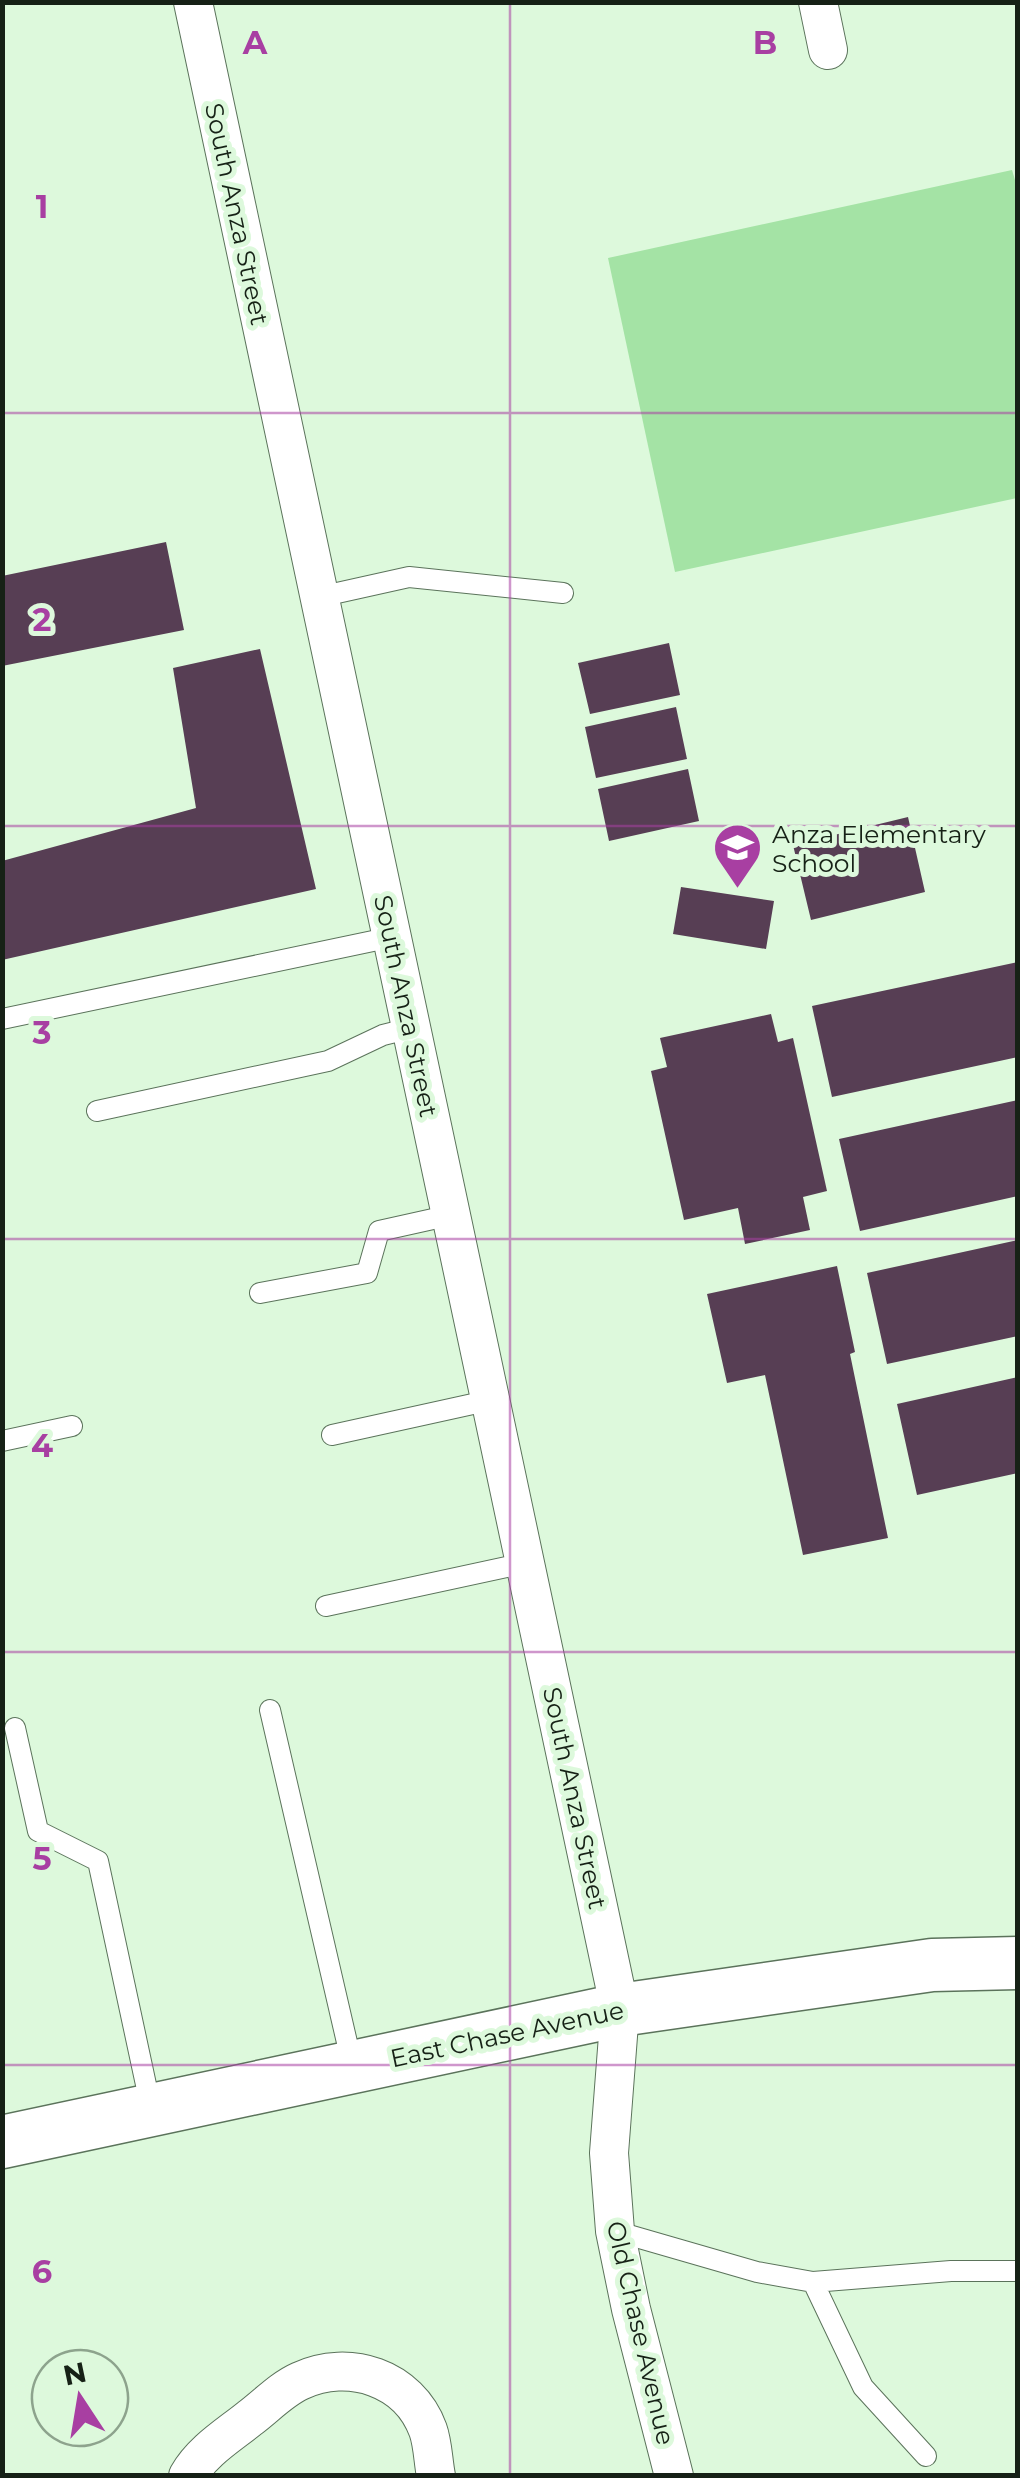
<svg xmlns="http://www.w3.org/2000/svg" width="1020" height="2478" viewBox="0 0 1020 2478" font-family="Montserrat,sans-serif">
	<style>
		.green { fill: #a4e3a5 }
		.building { fill: #573e54 }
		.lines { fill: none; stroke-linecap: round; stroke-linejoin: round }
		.lane-casing { stroke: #5b735b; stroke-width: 22 }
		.street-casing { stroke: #5b735b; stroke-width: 40 }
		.secondary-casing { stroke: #5b735b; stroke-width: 55 }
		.lane { stroke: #fff; stroke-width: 20 }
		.street { stroke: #fff; stroke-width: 38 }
		.secondary { stroke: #fff; stroke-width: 52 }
		.grid { fill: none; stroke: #a83fa2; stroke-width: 2.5; stroke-opacity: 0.55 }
		.labels { text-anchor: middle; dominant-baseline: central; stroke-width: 10; stroke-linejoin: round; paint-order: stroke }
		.street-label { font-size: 25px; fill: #162116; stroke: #ddf9dc }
		.poi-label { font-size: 25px; fill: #162116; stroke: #ddf9dc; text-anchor: start }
		.grid-label { font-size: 32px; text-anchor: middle; font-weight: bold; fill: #a83fa2; stroke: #ddf9dc; stroke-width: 10; stroke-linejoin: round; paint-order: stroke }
	</style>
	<rect width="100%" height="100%" fill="#ddf9dc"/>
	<!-- green -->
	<path class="green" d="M1012 170 1018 190 1017 498 675 572 608 258Z"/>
	<!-- building -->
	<path class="building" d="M166 542 184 630 2 666V576Z
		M669 643 680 695 590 714 578 663Z
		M260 649 316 889 2 960V861L196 808 173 668Z
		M676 707 687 759 596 778 585 727Z
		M688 769 699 821 609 841 598 789Z
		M908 817 925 892 811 920 793 845Z
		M681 887 774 901 766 949 673 934Z
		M1018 962V1057L832 1097 812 1006Z
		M771 1014 778 1042 793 1038 827 1191 803 1197 810 1230 745 1244 738 1208 684 1220 651 1071 667 1067 660 1038Z
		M1018 1100V1196L860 1231 839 1139Z
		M1018 1240V1336L887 1364 867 1273Z
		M837 1266 855 1352 850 1354 888 1538 803 1555 765 1375 727 1383 707 1294Z
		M1018 1377V1473L917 1495 897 1404Z"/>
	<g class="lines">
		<defs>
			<path id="lane" d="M319 597 409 577 563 593
				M2 1019 392 937
				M97 1111 328 1061 383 1035 411 1028
				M260 1293 367 1273 379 1231 451 1215
				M332 1435 491 1400
				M2 1441 72 1426
				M326 1606 525 1563
				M270 1710 352 2064
				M15 1728 38 1831 98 1861 151 2108
				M615 2231 757 2272 813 2282 951 2271H1018
				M813 2282 863 2387 926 2456"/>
			<path id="street" d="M193 2 620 2010 609 2153 615 2231 631 2309 674 2476
				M818 2 828 50
				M188 2476C202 2451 229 2435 250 2418 266 2406 282 2389 300 2381 349 2358 409 2378 428 2430 433 2444 433 2461 436 2476"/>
			<path id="secondary" d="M2 2142 620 2010 932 1965 1018 1963"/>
		</defs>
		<!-- lane casing -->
		<use href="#lane" class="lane-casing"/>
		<!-- street casing -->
		<use href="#street" class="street-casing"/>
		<!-- secondary casing -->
		<use href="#secondary" class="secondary-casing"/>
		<!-- lane -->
		<use href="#lane" class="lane"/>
		<!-- street -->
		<use href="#street" class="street"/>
		<!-- secondary -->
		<use href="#secondary" class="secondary"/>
	</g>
	<!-- grid -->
	<path class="grid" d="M510 2V2476M2 413H1018M2 826H1018M2 1239H1018M2 1652H1018M2 2065H1018"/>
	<!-- icons -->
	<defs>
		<symbol id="school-pin" viewBox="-11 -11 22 30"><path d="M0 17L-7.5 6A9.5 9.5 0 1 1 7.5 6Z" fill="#a83fa2" stroke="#ddf9dc"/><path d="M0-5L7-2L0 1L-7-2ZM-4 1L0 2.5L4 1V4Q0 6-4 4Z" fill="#fff"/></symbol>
	</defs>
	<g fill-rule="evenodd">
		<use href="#school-pin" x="710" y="820" width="55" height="75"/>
	</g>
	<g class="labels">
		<!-- street labels -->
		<g class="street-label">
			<text transform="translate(237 214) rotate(78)">South Anza Street</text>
			<text transform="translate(406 1006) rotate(78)">South Anza Street</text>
			<text transform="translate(575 1798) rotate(78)">South Anza Street</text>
			<text transform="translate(507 2034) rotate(-12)">East Chase Avenue</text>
			<text transform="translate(641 2333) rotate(77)">Old Chase Avenue</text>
		</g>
		<!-- poi labels -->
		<g class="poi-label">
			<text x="772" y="834">Anza Elementary<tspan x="772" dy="29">School</tspan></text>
		</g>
	</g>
	<g class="grid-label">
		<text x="255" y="54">A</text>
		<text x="765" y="54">B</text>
		<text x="42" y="218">1</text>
		<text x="42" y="631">2</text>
		<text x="42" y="1044">3</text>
		<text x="42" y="1457">4</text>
		<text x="42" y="1870">5</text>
		<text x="42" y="2283">6</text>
	</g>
	<!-- border -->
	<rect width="1020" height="2478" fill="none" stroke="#162116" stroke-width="10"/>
	<!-- north arrow -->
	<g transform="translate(80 2398) rotate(348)"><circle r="48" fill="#ddf9dc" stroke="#8da38d" stroke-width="2.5"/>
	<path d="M0-8L18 38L0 25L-18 38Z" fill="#a83fa2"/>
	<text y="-15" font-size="28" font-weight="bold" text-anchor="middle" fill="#162116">N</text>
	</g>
</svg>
